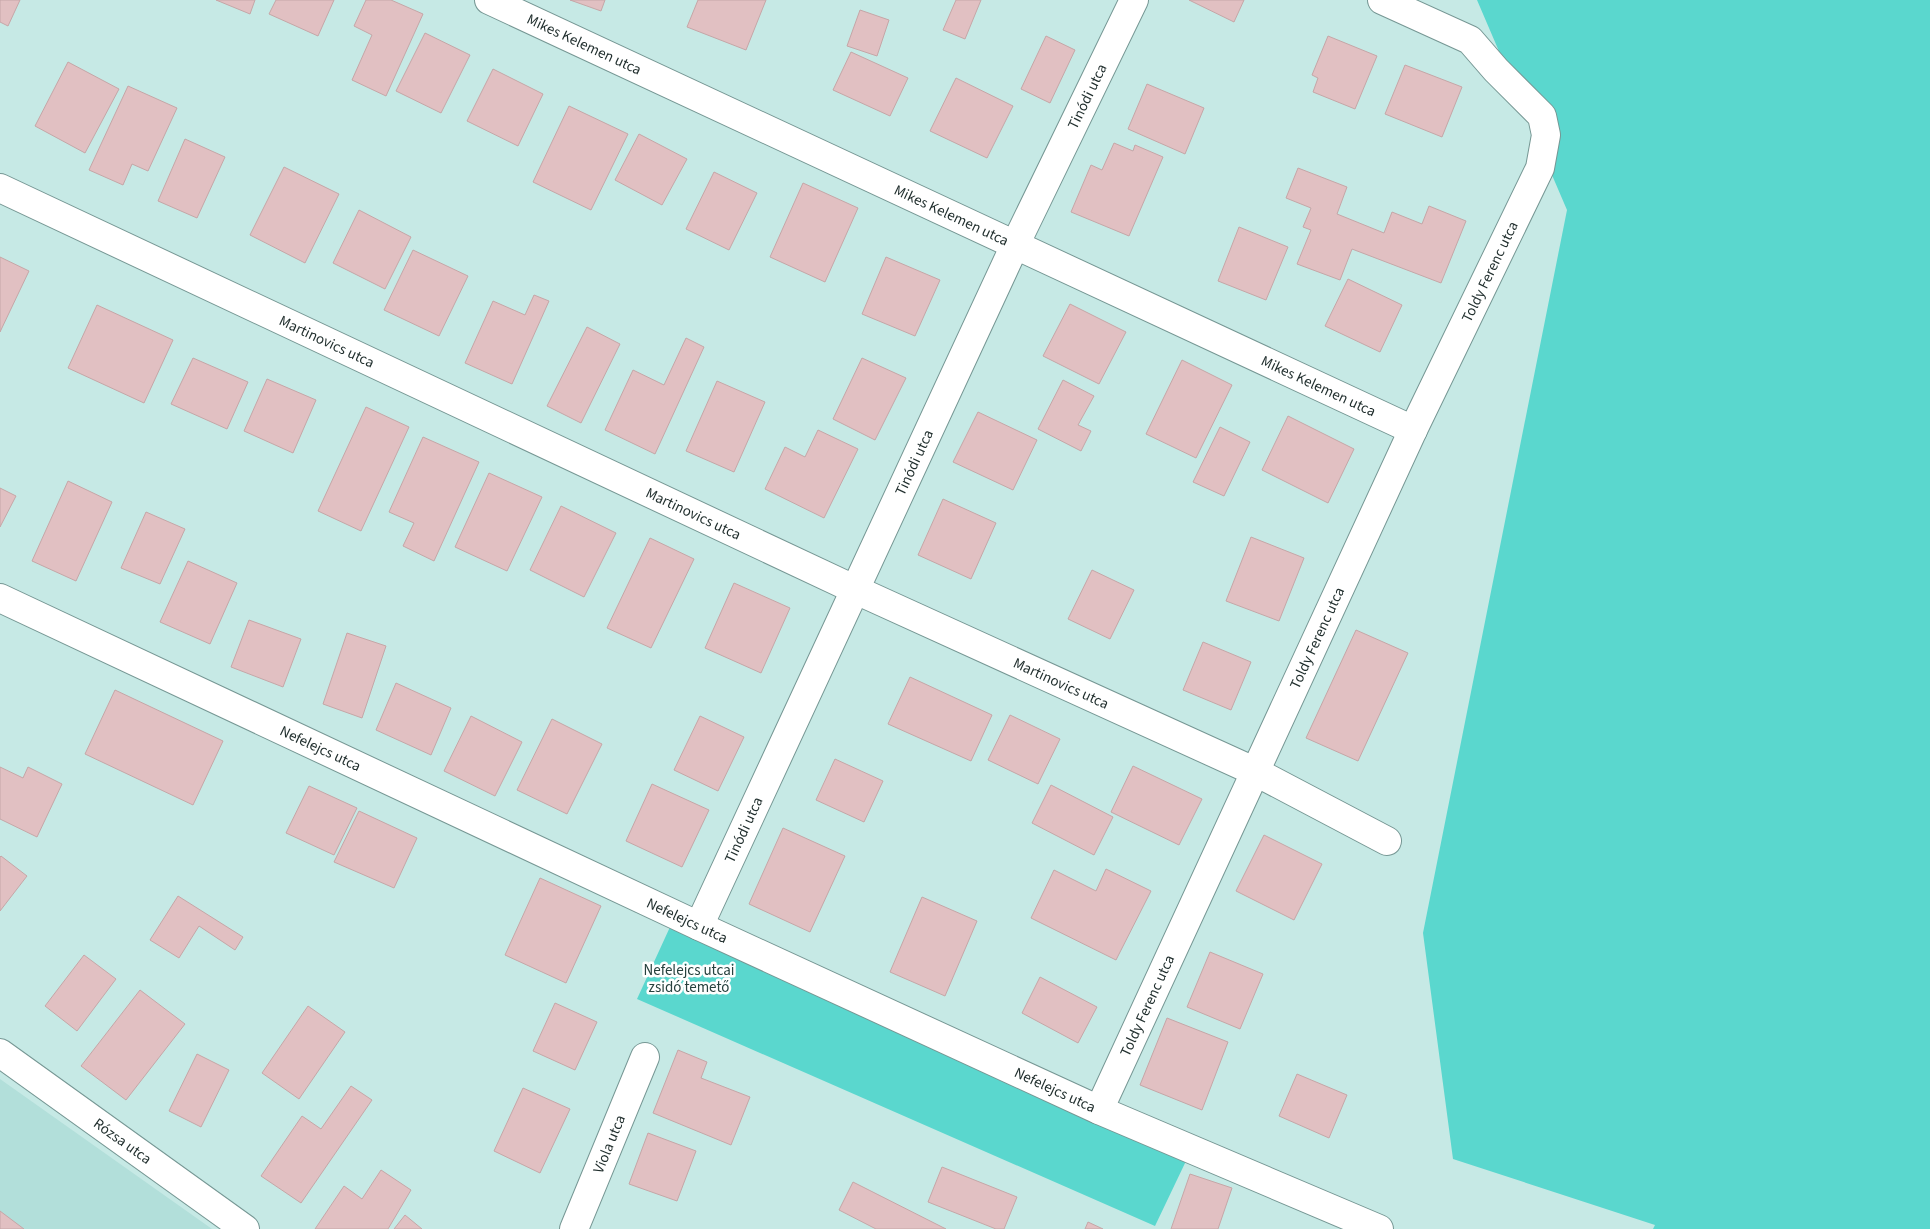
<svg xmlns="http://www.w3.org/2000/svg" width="1930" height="1229" viewBox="0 0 1930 1229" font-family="'Source Sans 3',sans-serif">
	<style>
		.built { fill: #b2dfda }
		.green { fill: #5ad7ce }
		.building { fill: #e1c0c2; stroke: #c5a6a7 }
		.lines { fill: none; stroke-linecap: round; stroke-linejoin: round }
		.minor-casing { stroke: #769794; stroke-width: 30 }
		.minor { stroke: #fff; stroke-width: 28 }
		.labels { text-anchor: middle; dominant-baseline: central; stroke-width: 5; stroke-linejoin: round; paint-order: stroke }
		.street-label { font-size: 15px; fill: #1f2d2c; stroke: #fff }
		.park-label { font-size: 15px; fill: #27413e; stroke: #fff }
	</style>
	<rect width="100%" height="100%" fill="#c6e9e5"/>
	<!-- built -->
	<path class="built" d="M0 1079 212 1229H0Z"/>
	<!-- green -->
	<path class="green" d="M1477 0H1930V1229H1653L1655 1225 1453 1159 1423 933 1567 210Z
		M670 927 1186 1161 1155 1226 637 999Z"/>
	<!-- building -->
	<path class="building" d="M0 0H20L8 26 0 22Z
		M216 0H255L250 14Z
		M276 0H334L318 36 269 14Z
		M366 0H391L423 14 386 96 352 80 372 35 354 26Z
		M570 0H605L601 11Z
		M698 0H766L746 50 687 27Z
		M956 0H981L965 39 943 30Z
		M1189 0H1244L1234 22Z
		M860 10 889 20 877 56 847 46Z
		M425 33 470 55 441 113 396 91Z
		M1046 36 1075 50 1050 103 1021 89Z
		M1328 36 1377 56 1355 109 1313 92 1318 78 1312 75Z
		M851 52 908 78 890 116 833 90Z
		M68 62 119 89 85 153 35 126Z
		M1405 65 1462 87 1442 137 1385 114Z
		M493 69 543 94 518 146 467 121Z
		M956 78 1013 106 987 158 930 131Z
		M1147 84 1204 108 1185 154 1128 129Z
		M128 86 177 108 148 171 132 164 123 185 89 170Z
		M569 106 628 134 591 210 533 182Z
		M639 134 687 159 662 205 615 180Z
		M185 139 225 157 197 218 158 201Z
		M1114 143 1133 151 1135 145 1163 157 1129 236 1071 212 1091 165 1102 170Z
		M284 167 339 194 305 263 250 235Z
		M1298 168 1347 187 1337 214 1384 233 1392 212 1422 224 1429 206 1466 221 1441 283 1352 249 1340 280 1297 264 1311 230 1303 227 1311 208 1286 198Z
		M714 172 757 193 729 250 686 229Z
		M803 183 858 208 825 282 770 257Z
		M359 210 411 237 385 289 333 263Z
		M1239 227 1288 247 1266 300 1218 281Z
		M413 250 468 276 439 336 384 310Z
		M0 257 29 271 0 332Z
		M886 257 940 280 915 336 862 314Z
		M1348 279 1402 305 1380 352 1325 326Z
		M534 295 549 301 512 384 465 363 493 301 525 315Z
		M1070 304 1126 332 1099 384 1043 356Z
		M97 305 173 340 144 403 68 368Z
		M587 327 620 344 581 423 547 406Z
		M686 338 704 347 655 454 605 430 633 370 664 385Z
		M193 358 248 382 227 429 171 404Z
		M862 358 906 378 875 440 833 419Z
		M1182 360 1232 385 1196 458 1146 434Z
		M267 379 316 400 293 453 244 431Z
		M1063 380 1094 396 1078 425 1091 431 1081 451 1038 429Z
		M717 381 765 402 734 472 686 451Z
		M366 407 409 427 361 531 318 511Z
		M978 412 1037 440 1013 490 953 462Z
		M1288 416 1354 449 1328 503 1262 470Z
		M1220 427 1250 442 1224 496 1193 482Z
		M818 430 858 449 824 518 765 489 785 447 805 457Z
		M423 437 479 462 434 561 403 546 414 523 389 512Z
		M489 473 542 497 507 571 455 547Z
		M68 481 112 502 76 581 32 561Z
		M0 488 16 496 0 527Z
		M943 499 996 523 971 579 918 555Z
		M561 506 616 533 584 597 530 570Z
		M146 512 185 529 160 584 121 568Z
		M1251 537 1304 558 1279 621 1226 601Z
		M650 538 694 559 651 648 607 628Z
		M188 561 237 583 210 644 160 622Z
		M1092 570 1134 590 1110 639 1068 619Z
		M734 583 790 608 761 673 705 648Z
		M249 620 301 639 283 687 231 667Z
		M1356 630 1408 653 1358 761 1306 738Z
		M347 633 386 646 362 718 323 704Z
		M1203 642 1251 662 1231 710 1183 690Z
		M910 677 992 715 971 761 888 724Z
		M396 683 451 708 431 755 376 730Z
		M115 690 223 741 193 805 85 754Z
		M1010 715 1060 739 1038 784 988 760Z
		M471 716 522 742 495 796 444 771Z
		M700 716 744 737 718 791 674 770Z
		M552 719 602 744 567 814 517 790Z
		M835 759 883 781 864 822 816 800Z
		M1133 766 1202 799 1179 845 1111 812Z
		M0 767 23 778 28 767 62 784 37 837 0 819Z
		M652 784 709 810 682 867 626 841Z
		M1051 785 1113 817 1094 855 1032 823Z
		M309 786 357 808 334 855 286 833Z
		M359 811 417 838 394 888 334 862Z
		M783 828 845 856 810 932 749 904Z
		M1264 835 1322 864 1294 920 1236 891Z
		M1 856 27 876 0 911V857Z
		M1106 869 1151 891 1116 960 1031 918 1054 870 1096 891Z
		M540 878 601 906 566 983 505 955Z
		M178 896 243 937 235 950 199 926 179 958 150 940Z
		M922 897 977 921 945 996 890 972Z
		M1210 952 1263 974 1240 1029 1187 1007Z
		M84 955 116 979 77 1031 45 1006Z
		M1040 977 1097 1007 1078 1043 1022 1013Z
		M140 990 185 1024 126 1100 81 1066Z
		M555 1003 597 1022 575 1070 533 1051Z
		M308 1006 345 1032 299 1099 262 1073Z
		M1167 1018 1228 1042 1202 1110 1140 1085Z
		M678 1050 707 1062 701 1078 750 1097 731 1145 653 1113Z
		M197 1054 229 1070 201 1127 169 1111Z
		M1297 1074 1347 1095 1329 1138 1279 1116Z
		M351 1086 372 1100 301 1203 261 1176 302 1116 321 1129Z
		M523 1088 570 1109 540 1173 494 1151Z
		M648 1133 696 1151 677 1201 629 1184Z
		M942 1167 1017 1197 1004 1229H996L928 1202Z
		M381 1170 411 1190 388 1229H315L344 1186 362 1199Z
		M1190 1174 1232 1188 1218 1229H1171Z
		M853 1182 946 1229H876L839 1210Z
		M0 1211 24 1229H0Z
		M405 1215 422 1229H394Z
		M1088 1222 1103 1229H1085Z"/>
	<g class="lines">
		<defs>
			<g id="minor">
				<path id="s1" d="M489 0 1413 430"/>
				<path id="s2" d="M0 188 856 590 1256 772 1387 841"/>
				<path id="s3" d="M0 598 699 926 1099 1110 1379 1229"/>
				<path id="s4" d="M699 926 1015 245 1134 0"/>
				<path id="s5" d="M0 1053 245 1229"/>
				<path id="s6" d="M1099 1110 1413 430 1540 168 1546 135 1542 116 1496 70 1470 40 1382 0"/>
				<path id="s7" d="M574 1229 645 1057"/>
			</g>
		</defs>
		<!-- minor casing -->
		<use href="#minor" class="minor-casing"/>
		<!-- minor -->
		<use href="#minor" class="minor"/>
	</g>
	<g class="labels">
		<!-- street labels -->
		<g class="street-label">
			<text stroke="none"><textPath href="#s1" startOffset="105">Mikes Kelemen utca</textPath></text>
			<text stroke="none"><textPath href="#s4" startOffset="916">Tinódi utca</textPath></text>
			<text stroke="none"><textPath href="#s1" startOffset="510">Mikes Kelemen utca</textPath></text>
			<text stroke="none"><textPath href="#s6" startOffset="925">Toldy Ferenc utca</textPath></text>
			<text stroke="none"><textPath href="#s2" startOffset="361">Martinovics utca</textPath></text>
			<text stroke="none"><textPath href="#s1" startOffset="915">Mikes Kelemen utca</textPath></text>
			<text stroke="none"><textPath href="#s4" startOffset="511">Tinódi utca</textPath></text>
			<text stroke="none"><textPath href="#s2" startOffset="766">Martinovics utca</textPath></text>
			<text stroke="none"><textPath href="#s6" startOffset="520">Toldy Ferenc utca</textPath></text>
			<text stroke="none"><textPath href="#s2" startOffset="1171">Martinovics utca</textPath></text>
			<text stroke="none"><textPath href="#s3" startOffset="354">Nefelejcs utca</textPath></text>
			<text stroke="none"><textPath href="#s4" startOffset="106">Tinódi utca</textPath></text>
			<text stroke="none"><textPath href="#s3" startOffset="759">Nefelejcs utca</textPath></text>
			<text stroke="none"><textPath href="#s6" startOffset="115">Toldy Ferenc utca</textPath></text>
			<text stroke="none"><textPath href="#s3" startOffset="1164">Nefelejcs utca</textPath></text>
			<text stroke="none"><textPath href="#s5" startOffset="151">Rózsa utca</textPath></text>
			<text stroke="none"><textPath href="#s7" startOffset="92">Viola utca</textPath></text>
		</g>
		<!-- park labels -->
		<g class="park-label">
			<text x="689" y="970">Nefelejcs utcai<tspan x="689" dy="17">zsidó temető</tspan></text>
		</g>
	</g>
</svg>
